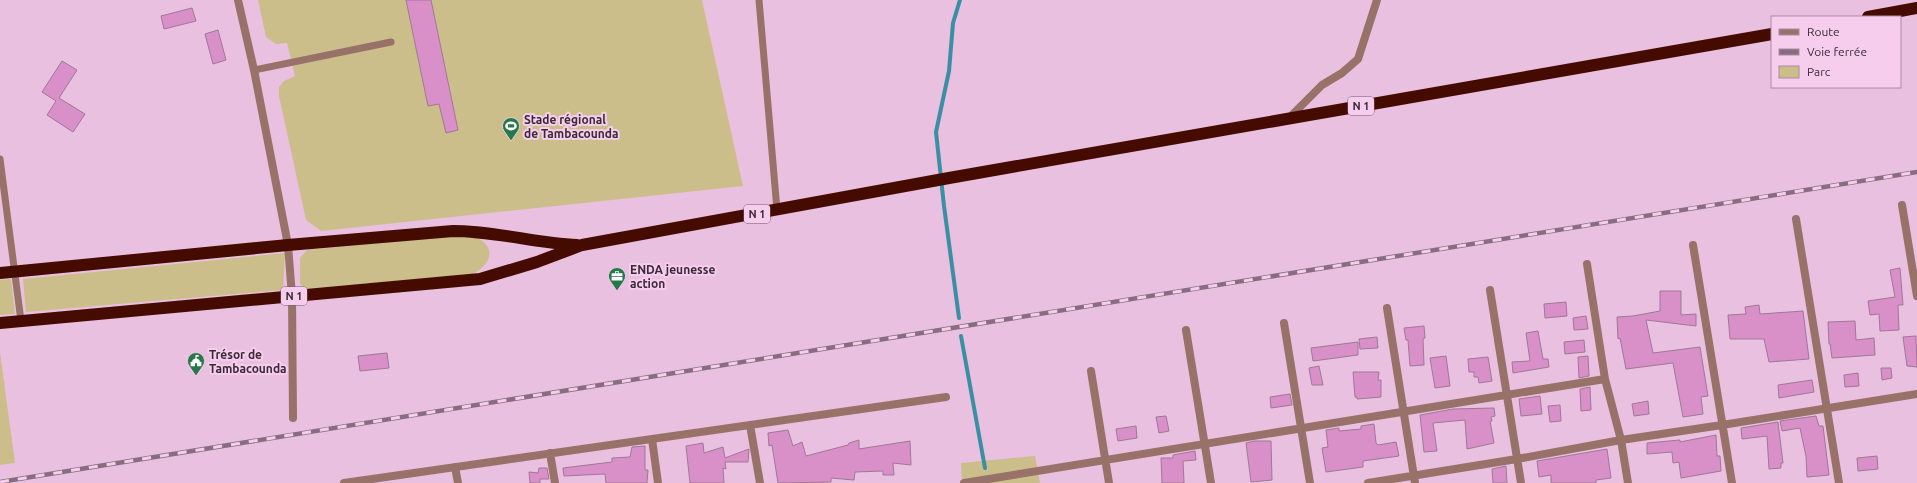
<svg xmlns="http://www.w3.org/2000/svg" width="1917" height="483" viewBox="0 0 1917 483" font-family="Ubuntu,sans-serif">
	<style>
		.green { fill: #ccbe8a }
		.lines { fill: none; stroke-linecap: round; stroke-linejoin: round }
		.stream { stroke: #3a8fa5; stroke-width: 4 }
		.building { fill: #d990c9; stroke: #9e7896 }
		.lane { stroke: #987168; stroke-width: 7 }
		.street { stroke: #987168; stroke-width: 8 }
		.highway { stroke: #460b00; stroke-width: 12 }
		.rail-casing { stroke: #886d81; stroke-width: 4.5 }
		.rail { stroke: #f6cdec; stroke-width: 3; stroke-dasharray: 9; stroke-linecap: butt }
		.labels { text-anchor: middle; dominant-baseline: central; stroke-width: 4; stroke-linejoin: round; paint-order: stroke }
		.shield { fill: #f6cdec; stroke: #725b6d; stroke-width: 1 }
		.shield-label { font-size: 11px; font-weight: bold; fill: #3a2a36 }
		.poi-label { font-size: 12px; font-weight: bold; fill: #3a2a36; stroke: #f6cdec; text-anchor: start }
	</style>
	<rect width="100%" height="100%" fill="#e9c0df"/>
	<!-- green -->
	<path class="green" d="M258 0H702L743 186 321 231 306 220 279 96V87L284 81 295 76 287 43 276 44 266 37Z
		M465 235C494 238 498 262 472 274L307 289 300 284V258L307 250Z
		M285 253 283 290 26 312 23 279Z
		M11 279 15 314 0 315V280Z
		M0 352 15 463 0 465Z
		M1035 456 1040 483H962L961 463Z"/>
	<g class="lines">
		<!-- stream -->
		<path class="stream" d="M959 318 944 206 936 132 949 71 953 23 960 0
			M961 336 985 468"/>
	</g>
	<!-- building -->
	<path class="building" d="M406 0H431L458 130 446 133 439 104 428 106Z
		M192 8 196 21 164 29 161 16Z
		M218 30 226 60 213 64 205 34Z
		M62 61 77 70 59 98 85 114 73 132 47 115 56 101 42 92Z
		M1900 268 1903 305H1898L1899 330 1880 331 1879 314 1870 315 1868 301 1895 297 1890 270Z
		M1660 291H1681V315L1696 314V326L1646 320 1653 353 1700 347 1708 396 1701 397 1703 414 1683 417 1673 363 1626 369 1620 338 1618 339 1617 317 1633 316 1660 311Z
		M1566 302 1567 316 1545 318 1544 304Z
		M1759 305 1760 314 1803 311 1809 359 1769 362 1764 339H1730L1728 315 1746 314 1745 307Z
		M1586 316 1588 329 1574 330 1573 318Z
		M1855 321 1856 340 1874 338 1875 355 1832 358 1830 344H1829L1828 322Z
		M1424 326 1425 338 1423 339 1424 365 1410 366 1408 340H1406L1404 328Z
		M1538 331 1543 359H1548L1549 367 1513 373 1512 362 1530 361 1526 333Z
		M1916 336 1917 367 1907 366 1903 337Z
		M1377 337 1378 348 1360 349 1359 339Z
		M1584 340 1585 352 1565 354 1564 342Z
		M1358 342V355L1313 361 1311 348Z
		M387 353 389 368 360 371 358 356Z
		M1446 356 1450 386 1435 388 1430 358Z
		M1588 356 1589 376 1579 378 1578 357Z
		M1488 357 1492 381 1479 383 1478 377H1474V372H1469L1468 359Z
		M1319 366 1323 385H1312L1309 368Z
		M1881 368H1891L1892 378 1882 380Z
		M1353 372H1379L1378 380H1381V397L1357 399V397H1355Z
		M1858 373 1859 386 1845 387 1844 375Z
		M1812 380 1814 392 1779 398 1778 385Z
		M1590 387 1591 410 1581 411 1580 389Z
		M1290 394 1292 405 1271 408 1270 397Z
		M1540 396 1542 414 1521 416 1519 399Z
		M1648 401 1649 414 1634 416 1632 404Z
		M1560 405 1561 421 1550 422 1548 406Z
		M1494 408 1495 416 1491 417 1492 421H1490L1494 443 1467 449 1465 420 1433 423 1437 451 1424 452 1420 415 1453 409Z
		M1166 416 1169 431 1159 433 1156 417Z
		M1816 416 1819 426H1823L1829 475 1807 477 1806 456 1800 428 1782 431 1780 421Z
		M1778 422 1783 463H1781V468L1769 469 1767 436 1742 439 1741 428Z
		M1374 424 1376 443 1378 445 1396 442 1399 456 1363 461V467L1326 472 1322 448 1328 447 1326 430 1339 428V431L1361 429V426Z
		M1136 426 1137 438 1118 441 1116 429Z
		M788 430 793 446 802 442 806 456 848 445 849 443 859 440V449L910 441 911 465 893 463 894 475H883V471L855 472 854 480 831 478V482L778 483 772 445 769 446 768 433Z
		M1716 435 1717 456H1720L1721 471 1681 478 1679 462 1673 463 1672 452 1647 454V443L1680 440V442Z
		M1254 441H1271L1272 480 1251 482 1246 443Z
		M703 443 704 453 723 447 725 458 749 449 748 462H725L726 469 723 468 724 483H690L686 446Z
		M645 446V470H648L647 483H606L605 474 564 476 563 468 612 462V458L630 457 632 447Z
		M1607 449 1611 478 1596 480V483H1551V475L1539 477 1537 461Z
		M1195 451 1196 460 1183 461 1184 483H1162L1161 458H1173V455Z
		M1877 456 1878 469 1858 471 1857 458Z
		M1506 466 1507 483H1493L1492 469Z
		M539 468H547L549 479H540V483H530L529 472 538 473Z"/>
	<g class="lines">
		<!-- lane -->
		<path class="lane" d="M759 0 777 210
			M254 70 391 42
			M0 159 21 321"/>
		<!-- street -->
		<path class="street" d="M238 0 254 70 288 245 292 296 293 418
			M1289 118 1322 85 1342 73 1358 59 1377 0
			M1902 205 1917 296
			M1796 219 1839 483
			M1693 245 1732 483
			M1587 264 1605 379 1621 440 1628 483
			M1490 290 1521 483
			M1387 308 1415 483
			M1284 323 1310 483
			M1186 330 1211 483
			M1091 371 1109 483
			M750 425 760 483
			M652 439 658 483
			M550 453 555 483
			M455 467 458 483
			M344 483 946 397
			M964 483 1605 379
			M1368 483 1517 459 1621 440 1722 425 1917 394"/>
		<!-- highway -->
		<path class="highway" d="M1868 17 1917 8
			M0 273 288 245 453 231C495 231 535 243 577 245
			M0 323 480 279 537 262 582 245 949 178 1772 34"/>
		<defs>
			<path id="rail" d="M0 482 1917 172"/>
		</defs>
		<!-- rail casing -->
		<use href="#rail" class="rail-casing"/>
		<!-- rail -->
		<use href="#rail" class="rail"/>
	</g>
	<!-- icons -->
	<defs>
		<symbol id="stadium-pin" viewBox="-11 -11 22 30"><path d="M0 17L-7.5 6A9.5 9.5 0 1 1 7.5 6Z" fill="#267849" stroke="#f6cdec"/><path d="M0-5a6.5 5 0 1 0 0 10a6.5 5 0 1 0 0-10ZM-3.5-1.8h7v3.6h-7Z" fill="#fff"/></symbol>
		<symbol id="office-pin" viewBox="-11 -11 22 30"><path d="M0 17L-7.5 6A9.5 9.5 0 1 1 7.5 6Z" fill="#267849" stroke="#f6cdec"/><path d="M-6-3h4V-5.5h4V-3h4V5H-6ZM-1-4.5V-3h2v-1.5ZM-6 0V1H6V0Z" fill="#fff"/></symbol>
		<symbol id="civic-pin" viewBox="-11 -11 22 30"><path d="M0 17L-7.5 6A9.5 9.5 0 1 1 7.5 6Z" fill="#267849" stroke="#f6cdec"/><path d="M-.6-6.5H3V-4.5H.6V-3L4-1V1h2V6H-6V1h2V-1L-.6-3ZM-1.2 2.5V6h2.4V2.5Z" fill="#fff"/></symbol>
	</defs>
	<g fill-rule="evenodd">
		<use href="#stadium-pin" x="501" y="116" width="20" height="27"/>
		<use href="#office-pin" x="607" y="266" width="20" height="27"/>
		<use href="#civic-pin" x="186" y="351" width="20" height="27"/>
	</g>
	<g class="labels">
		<!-- shield labels -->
		<g class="shield">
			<rect x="1348" y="97" width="26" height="18" rx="3"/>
			<rect x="744" y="205" width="26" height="18" rx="3"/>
			<rect x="281" y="287" width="26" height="18" rx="3"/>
		</g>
		<g class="shield-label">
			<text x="1361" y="106">N 1</text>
			<text x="757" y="214">N 1</text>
			<text x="294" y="296">N 1</text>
		</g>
		<!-- poi labels -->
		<g class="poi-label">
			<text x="524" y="119">Stade régional<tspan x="524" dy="14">de Tambacounda</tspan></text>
			<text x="630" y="269">ENDA jeunesse<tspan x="630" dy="14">action</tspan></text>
			<text x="209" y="354">Trésor de<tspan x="209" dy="14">Tambacounda</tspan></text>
		</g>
	</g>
	<!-- legend -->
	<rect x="1771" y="16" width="130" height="72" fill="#f6cdec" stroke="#ab8ca3"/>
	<rect x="1779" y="29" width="20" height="6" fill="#987168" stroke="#ab8ca3"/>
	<text x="1807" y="36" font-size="12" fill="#3a2a36">Route</text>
	<rect x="1779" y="49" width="20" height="6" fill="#886d81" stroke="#ab8ca3"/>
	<text x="1807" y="56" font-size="12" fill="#3a2a36">Voie ferrée</text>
	<rect x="1779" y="66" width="20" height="12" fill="#ccbe8a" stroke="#ab8ca3"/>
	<text x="1807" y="76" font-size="12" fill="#3a2a36">Parc</text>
</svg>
